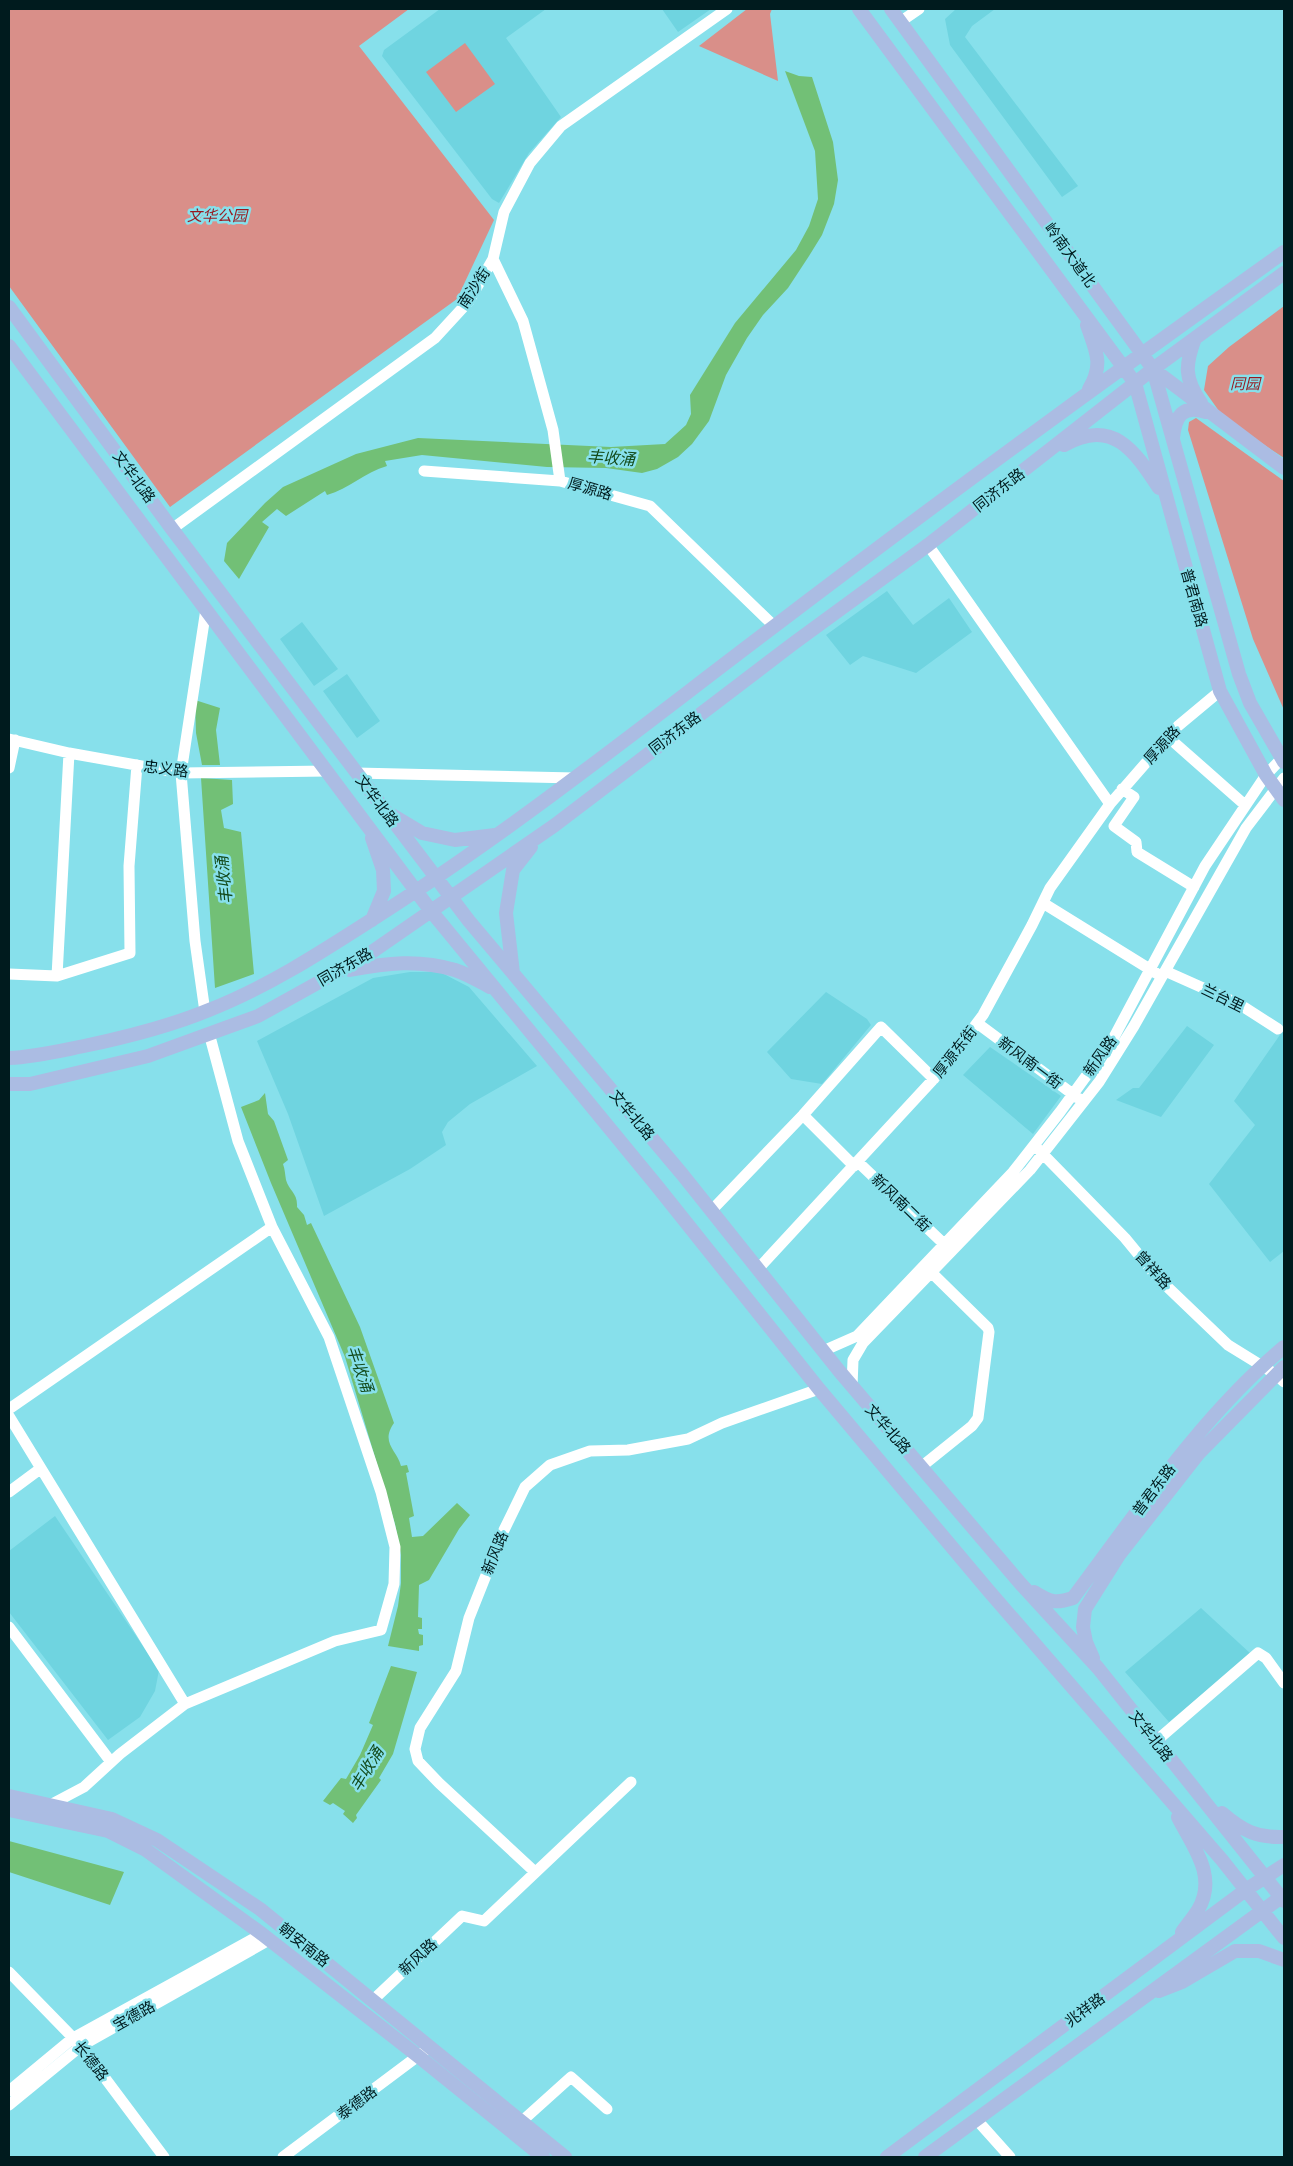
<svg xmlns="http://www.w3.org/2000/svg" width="1293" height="2166" viewBox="0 0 1293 2166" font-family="'Roboto Serif','Noto Sans SC',serif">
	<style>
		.built { fill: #6fd4e0 }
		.green { fill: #d98f89 }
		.water { fill: #72c076 }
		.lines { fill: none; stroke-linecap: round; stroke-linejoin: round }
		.minor { stroke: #fff; stroke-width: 11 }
		.major { stroke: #abbce3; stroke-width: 14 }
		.labels { text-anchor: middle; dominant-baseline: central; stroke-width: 5; stroke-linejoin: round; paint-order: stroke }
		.park-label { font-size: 15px; font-style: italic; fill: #98191f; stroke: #87e0eb }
		.street-label { font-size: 15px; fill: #001b1e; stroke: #87e0eb }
		.water-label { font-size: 16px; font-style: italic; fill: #134a1a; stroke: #87e0eb }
	</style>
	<rect width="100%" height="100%" fill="#87e0eb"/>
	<!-- built -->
	<path class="built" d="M440 9H546L506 38 561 117 529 153 499 203 492 199 382 56 384 50Z
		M662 9H711L678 32Z
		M956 9H995L972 26 965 37 1078 186 1062 197 950 45 945 19Z
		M887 591 913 625 949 598 972 632 916 673 863 656 850 665 826 635Z
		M302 622 338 669 314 686 280 639Z
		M347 674 380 721 357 738 323 691Z
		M410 972H440L469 987 537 1066 470 1104 448 1122 442 1132 446 1145 410 1169 324 1216 288 1114 257 1041 373 978Z
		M826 992 867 1019 871 1025 822 1084 791 1079 767 1052Z
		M1187 1026 1214 1045 1161 1117 1116 1100 1133 1088H1139Z
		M1284 1029V1251L1270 1262 1209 1184 1255 1125 1234 1101Z
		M990 1047 1061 1096 1033 1134 963 1075Z
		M55 1516 159 1670 155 1691 140 1717 108 1740 9 1612V1551Z
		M1201 1608 1251 1654 1169 1722 1125 1672Z"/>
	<!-- green -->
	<path class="green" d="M9 9H409L359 46 494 220 457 299 170 507 9 286Z
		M747 9H772L770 14 778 81 699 46Z
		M465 43 495 84 456 112 426 72Z
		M1284 306V458L1224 418 1204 390 1208 366 1229 347Z
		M1196 418 1284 481V710L1253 639 1188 430 1189 422Z"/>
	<!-- water -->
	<path class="water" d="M785 71 799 76 812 77 833 142 838 180 834 204 822 235 809 256 788 288 763 315 747 338 726 375 709 421 692 444 678 457 657 469 642 473 606 468 547 467 422 455 385 461 387 466C365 472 349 489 327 495L325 491 286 516 277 509 262 522 269 527 239 579 224 561 227 543 265 503 283 487 356 454 418 438 611 447 665 444 686 425 691 414 690 395 735 323 796 250 809 226 818 199 815 151Z
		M195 700 220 708 216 730 220 765H202L196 733Z
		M201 778 232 780 233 804 221 810 224 828 241 832 254 974 215 988Z
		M265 1093 268 1114 274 1121 288 1160 283 1164C285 1169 285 1175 286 1180 289 1191 298 1193 297 1207L304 1215 307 1225 311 1223 360 1327 394 1423C380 1443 397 1450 401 1466L407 1465 409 1472 406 1473 414 1516 409 1518 412 1537 423 1536 457 1503 470 1515 459 1529 429 1580 419 1585 418 1617 422 1618V1629H418L419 1634 423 1635V1645L419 1646V1651L388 1646 398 1606 401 1583V1555L395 1524 345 1357 271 1183 241 1107 259 1100Z
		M391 1666 417 1672 393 1754 379 1778 381 1780 356 1815 357 1818 353 1823 343 1814 345 1811 333 1803 330 1805 323 1801 341 1778 346 1779 360 1755 373 1725 369 1723Z
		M9 1841 124 1872 110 1905 9 1872Z"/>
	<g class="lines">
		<!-- minor -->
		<path class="minor" d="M900 22 919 9
			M493 259 523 321 553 430 560 481
			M424 471 560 481 650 506 774 626
			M172 529 435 338 469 301 493 259 504 212 530 163 561 126 727 9
			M928 545 1110 804
			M1168 737 1245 805
			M9 739 69 753 181 773 327 771
			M9 768 15 740
			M356 773 575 778
			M1122 789 1134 797 1114 826 1136 842 1137 852 1194 887
			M1043 903 1156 973
			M1165 971 1239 1004 1278 1029
			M9 974 57 976 130 953 129 866 137 765
			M57 976 69 753
			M205 1012 195 941 181 773 206 609
			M977 1023 1078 1098
			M803 1115 854 1166
			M1038 1149 1125 1238 1157 1277 1228 1345 1275 1374 1284 1382
			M858 1162 944 1244
			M711 1211 803 1115 881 1027 934 1079
			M758 1269 941 1071 983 1015 1032 925 1050 888 1110 804 1178 726 1220 691
			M823 1351 857 1336 1013 1172 1060 1112 1113 1039 1205 866 1266 775 1282 758
			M852 1387 853 1360 863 1343 1030 1170 1099 1082 1134 1026 1246 828 1284 778
			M9 1409 272 1227
			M9 1416 185 1704
			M921 1467 972 1426 978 1418 989 1332 988 1328 931 1272
			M9 1492 40 1469
			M9 1627 111 1762
			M1155 1742 1258 1653 1266 1658 1284 1683
			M50 1805 84 1787 120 1754 185 1704 335 1641 381 1630 394 1584 395 1547 381 1492 329 1337 272 1227 238 1141 209 1033
			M535 1872 439 1783 418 1761 415 1749 420 1728 456 1671 469 1618 504 1530 525 1487 550 1465 590 1451 628 1450 688 1439 722 1423 819 1389
			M9 1972 81 2046 164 2157
			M372 2001 462 1916 484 1921 631 1782
			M9 2091 73 2038 262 1934
			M9 2105 81 2046 269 1940
			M976 2119 1010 2157
			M521 2122 571 2077 607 2109
			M283 2157 430 2047"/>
		<!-- major -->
		<path class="major" d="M859 9 1135 383 1220 691 1266 775 1284 800
			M891 9 1153 369 1284 468
			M9 307 172 529 469 921 682 1174 840 1372 1020 1583 1098 1668 1284 1901
			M1087 325C1096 351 1104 364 1089 389
			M1195 338C1185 365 1184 378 1201 403
			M9 346 431 911 657 1186 819 1389 988 1590 1222 1860 1284 1938
			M1153 369 1239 674 1250 703 1284 762
			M1173 438C1175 417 1182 404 1206 412
			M1064 445C1113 418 1134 450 1159 488
			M392 815 422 833 455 840 495 835
			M372 838 383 870 384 891 372 920
			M350 970C386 963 419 959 455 970 467 974 479 981 490 987
			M513 973 506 913 513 870 531 847
			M9 1058C34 1057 59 1051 84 1046 127 1037 168 1027 209 1010 268 987 323 951 376 917 514 829 641 727 772 628 940 500 1111 375 1284 252
			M9 1084H30L148 1056 258 1016 366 956 555 825 794 643 928 545 1153 369 1284 273
			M1034 1592C1050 1602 1055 1604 1073 1598 1136 1514 1203 1414 1284 1347
			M1093 1658 1086 1642 1083 1627 1085 1609 1119 1555 1199 1453 1284 1367
			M9 1796 112 1819 157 1840 260 1909 565 2157
			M9 1810 108 1831 146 1850 262 1934 418 2056 543 2157
			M1222 1813C1243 1831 1257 1838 1284 1837
			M1178 1817C1193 1847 1218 1876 1198 1910 1193 1918 1187 1925 1182 1932
			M1159 1991 1182 1982 1235 1951H1259L1284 1960
			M887 2157 1247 1889 1284 1865
			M925 2157 1284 1895"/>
	</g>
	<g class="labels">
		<!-- park labels -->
		<g class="park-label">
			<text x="217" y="216">文华公园</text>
			<text x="1245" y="384">同园</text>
		</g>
		<!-- street labels -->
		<g class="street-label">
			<text transform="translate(1070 255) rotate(54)">岭南大道北</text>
			<text transform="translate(474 288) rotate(-57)">南沙街</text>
			<text transform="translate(134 477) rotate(54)">文华北路</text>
			<text transform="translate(590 489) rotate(16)">厚源路</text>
			<text transform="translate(999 490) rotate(-38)">同济东路</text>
			<text transform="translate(1194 598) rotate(74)">普君南路</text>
			<text transform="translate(675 733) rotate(-37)">同济东路</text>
			<text transform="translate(1162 745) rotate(-48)">厚源路</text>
			<text transform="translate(166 769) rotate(7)">忠义路</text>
			<text transform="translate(377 801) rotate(53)">文华北路</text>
			<text transform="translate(345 967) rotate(-30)">同济东路</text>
			<text transform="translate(1223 998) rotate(26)">兰台里</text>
			<text transform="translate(955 1052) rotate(-52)">厚源东街</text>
			<text transform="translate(1100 1056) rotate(-55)">新风路</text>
			<text transform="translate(1030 1063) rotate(37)">新风南一街</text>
			<text transform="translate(632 1115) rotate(50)">文华北路</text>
			<text transform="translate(901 1203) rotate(44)">新风南二街</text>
			<text transform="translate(1153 1270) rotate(48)">曾祥路</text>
			<text transform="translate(888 1429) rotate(49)">文华北路</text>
			<text transform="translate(1154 1490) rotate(-53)">普君东路</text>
			<text transform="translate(495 1553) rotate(-68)">新风路</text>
			<text transform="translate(1151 1736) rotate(52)">文华北路</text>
			<text transform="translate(304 1945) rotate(39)">朝安南路</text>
			<text transform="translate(418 1957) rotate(-43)">新风路</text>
			<text transform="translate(1085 2010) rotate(-37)">兆祥路</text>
			<text transform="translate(134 2016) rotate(-29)">宝德路</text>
			<text transform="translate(91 2061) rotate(52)">长德路</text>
			<text transform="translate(357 2103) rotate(-37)">泰德路</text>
		</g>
		<!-- water labels -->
		<g class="water-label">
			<text transform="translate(611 458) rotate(4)">丰收涌</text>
			<text transform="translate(224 880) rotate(-96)">丰收涌</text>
			<text transform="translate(360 1369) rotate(71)">丰收涌</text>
			<text transform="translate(367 1769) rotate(-59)">丰收涌</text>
		</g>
	</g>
	<!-- border -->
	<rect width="1293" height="2166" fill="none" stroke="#001b1e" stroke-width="20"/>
</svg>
